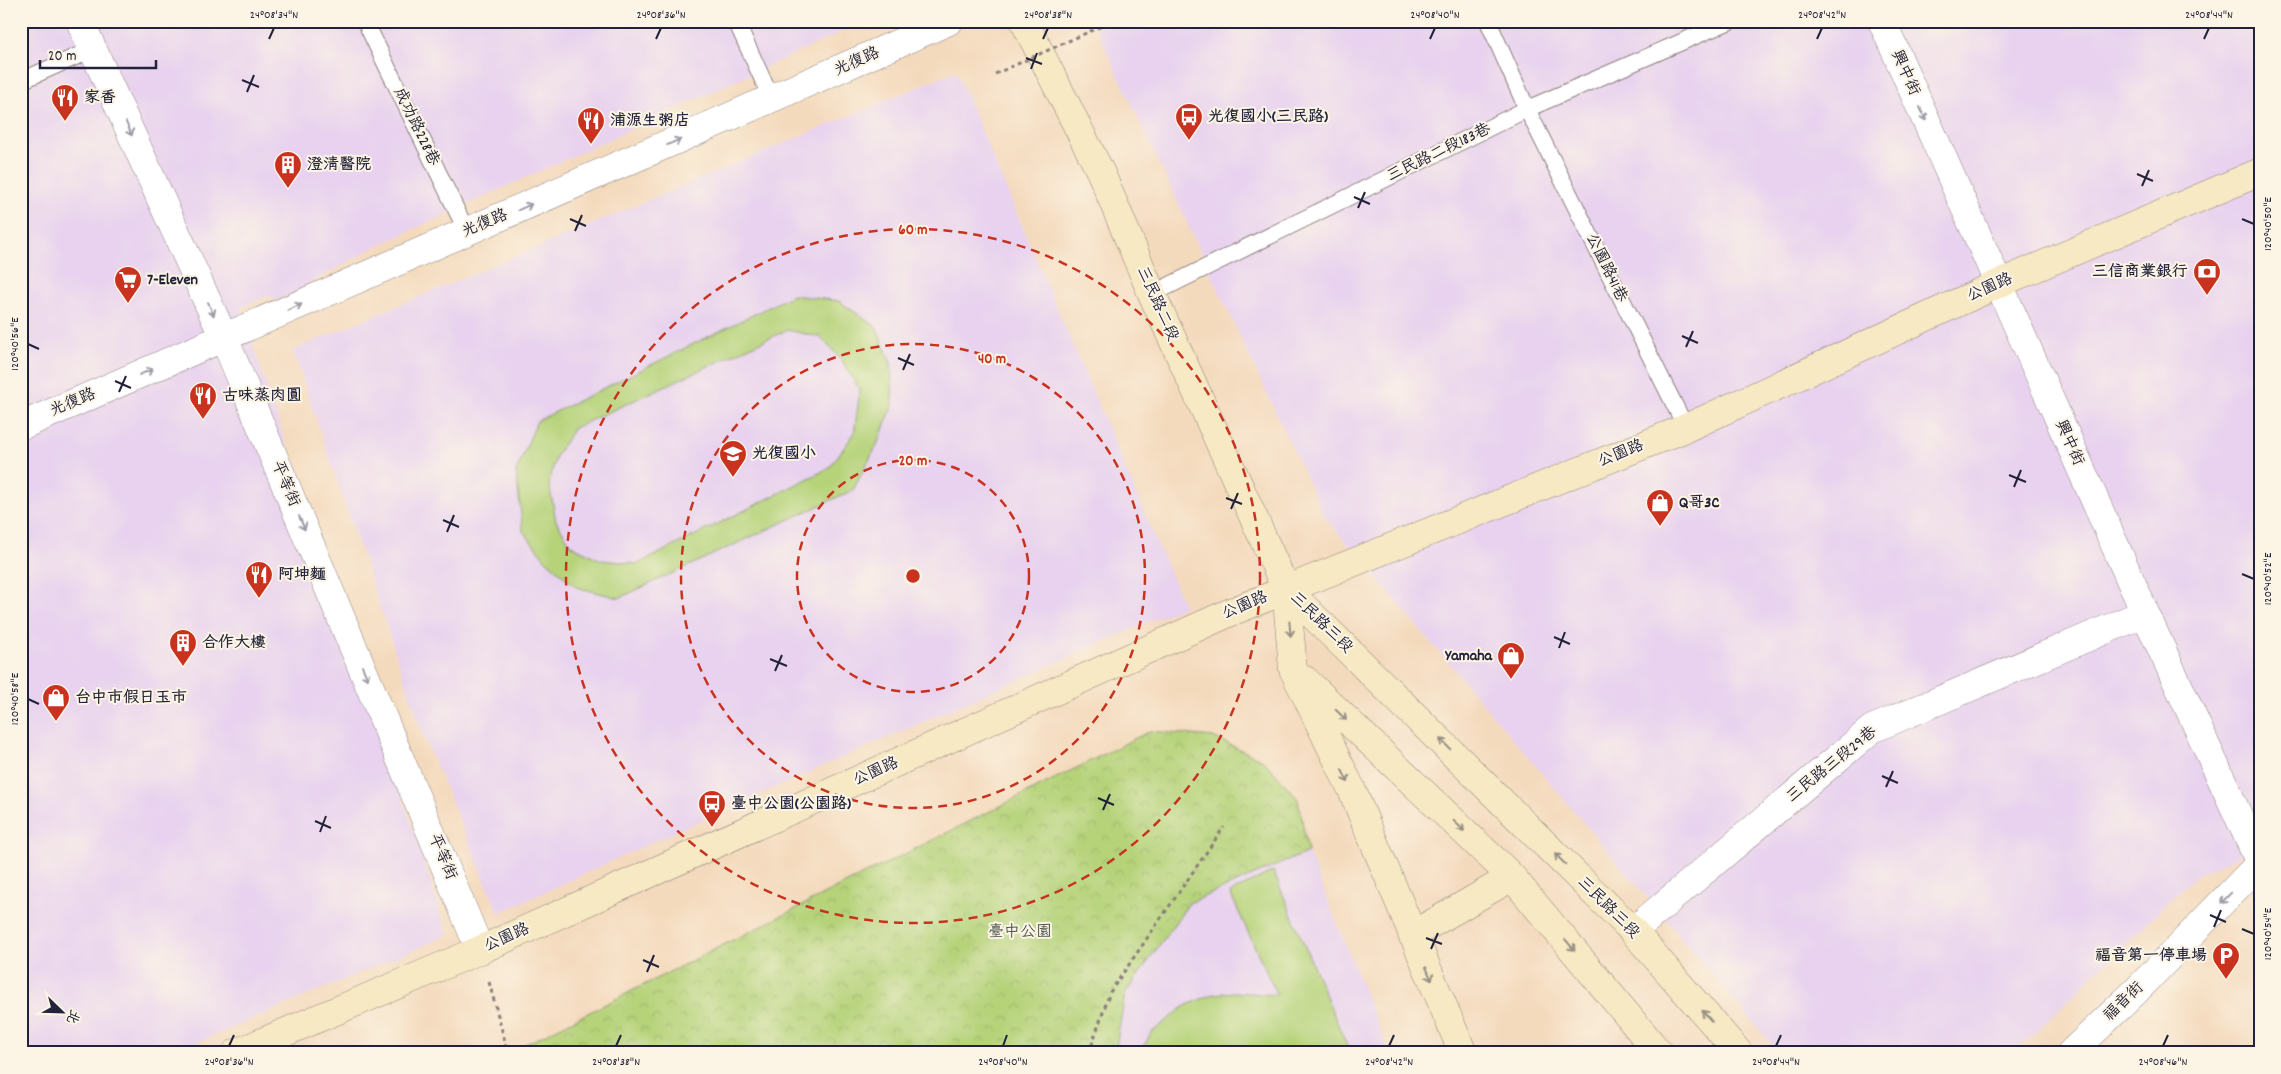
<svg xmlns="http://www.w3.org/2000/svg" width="2281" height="1074" viewBox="0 0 2281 1074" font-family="Dekko,'LXGW WenKai TC',sans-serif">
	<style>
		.built { fill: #e8d2ef }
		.park { fill: url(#park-crowns); stroke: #6c7a5a }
		.pitch { fill: #b6d37a; stroke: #6c7a5a; fill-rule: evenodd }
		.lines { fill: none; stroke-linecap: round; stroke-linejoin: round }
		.lane-casing { stroke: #8b7e7c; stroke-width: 18 }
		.street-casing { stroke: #8b7e7c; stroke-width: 29 }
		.secondary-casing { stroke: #8b7e7c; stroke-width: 29 }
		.path { stroke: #8b7e7c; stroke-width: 3; stroke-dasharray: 4 4; stroke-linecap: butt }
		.lane { stroke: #fff; stroke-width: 16 }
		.street { stroke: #fff; stroke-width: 28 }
		.secondary { stroke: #f6e9c3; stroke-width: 28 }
		.path-bridge { stroke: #8b7e7c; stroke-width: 3; stroke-dasharray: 4 4; stroke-linecap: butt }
		.oneway { stroke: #9c9ca7 }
		.oneway2 { stroke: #978f86 }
		.ticks { fill: none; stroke: #22223b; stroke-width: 2 }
		.ring { fill: none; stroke: #c8321e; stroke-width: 2.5; stroke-dasharray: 9 6 }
		.labels { text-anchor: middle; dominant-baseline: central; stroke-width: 4; stroke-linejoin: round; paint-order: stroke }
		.street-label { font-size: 16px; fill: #22223b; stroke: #fcf5e5 }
		.poi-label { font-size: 16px; font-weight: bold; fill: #22223b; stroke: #fcf5e5; text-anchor: start }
		.park-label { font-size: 16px; fill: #4e574e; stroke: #fcf5e5 }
		.centre { fill: #c8321e; stroke: #fcf5e5; stroke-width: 2.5 }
		.ring-label { font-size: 15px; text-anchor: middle; font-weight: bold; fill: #c8321e; stroke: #fcf5e5; stroke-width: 4; stroke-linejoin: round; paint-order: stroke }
		.neatline { fill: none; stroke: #22223b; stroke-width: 2 }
		.ticks-label { font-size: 12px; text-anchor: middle; fill: #22223b }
	</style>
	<defs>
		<pattern id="park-crowns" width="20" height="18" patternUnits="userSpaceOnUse" patternTransform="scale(1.25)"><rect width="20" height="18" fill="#b6d37a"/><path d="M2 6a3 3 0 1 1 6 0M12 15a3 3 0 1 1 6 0" fill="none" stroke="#9cb56a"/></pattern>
	</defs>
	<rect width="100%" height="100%" fill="#fcf5e5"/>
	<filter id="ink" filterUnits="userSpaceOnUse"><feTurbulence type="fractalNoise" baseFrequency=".02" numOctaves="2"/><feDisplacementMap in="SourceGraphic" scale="10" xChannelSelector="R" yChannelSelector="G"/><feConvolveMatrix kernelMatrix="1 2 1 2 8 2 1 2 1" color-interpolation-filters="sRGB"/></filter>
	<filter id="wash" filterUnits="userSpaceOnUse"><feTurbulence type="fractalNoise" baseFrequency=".0096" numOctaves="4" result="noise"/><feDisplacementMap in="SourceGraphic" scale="20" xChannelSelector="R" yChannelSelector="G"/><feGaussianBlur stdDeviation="1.12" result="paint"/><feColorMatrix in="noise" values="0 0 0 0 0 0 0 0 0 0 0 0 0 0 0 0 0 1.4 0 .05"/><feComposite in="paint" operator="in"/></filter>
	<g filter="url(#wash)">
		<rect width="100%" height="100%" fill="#f4dabd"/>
		<!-- built -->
		<path class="built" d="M21 21H866L375 247 279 300 267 296 241 308 448 935 173 1053H21Z
			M1093 21H2260V846L2196 875 2014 1053H1779L1324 516Z
			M956 71 1184 606 681 829 499 913 423 734 293 350Z
			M1308 852 1389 1053H1115L1125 994 1189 903Z"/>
		<!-- park -->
		<path class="park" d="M1150 731 1213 737 1263 760 1298 799 1308 852 1189 903 1125 994 1115 1053H508Z"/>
		<!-- pitch -->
		<path class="pitch" d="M793 295 839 301 876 327 891 363 893 405 877 445 853 490 619 598 576 587 545 559 523 531 516 472 537 421ZM787 330 820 337 841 359 860 390 854 434 829 468 638 564 601 560 571 545 556 521 549 484 556 456 574 428Z
			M1273 871 1350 1053H1140L1151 1033 1185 1006 1213 994 1234 992 1277 995 1230 893Z"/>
	</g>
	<g filter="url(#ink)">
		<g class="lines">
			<defs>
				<path id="lane" d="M365 21 467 232
					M736 21 772 100
					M1488 21 1527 109 1686 428
					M21 81 93 49
					M1152 294 1527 109 1730 21"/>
				<path id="street" d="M80 21 224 338 480 950
					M1882 21 2145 613 2260 863
					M21 426 949 21
					M1633 931 1872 729 2145 613
					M2071 1053 2135 992 2260 863"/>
				<path id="secondary" d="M1024 21 1101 173 1152 294 1286 589 1293 669 1351 788 1463 1053
					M1286 589 1633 931 1739 1053
					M1305 680 1512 877 1659 1053
					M1412 935 1512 877
					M236 1053 480 950 1231 612 1686 428 1998 284 2260 172"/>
			</defs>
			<!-- lane casing -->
			<use href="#lane" class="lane-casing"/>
			<!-- street casing -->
			<use href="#street" class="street-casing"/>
			<!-- secondary casing -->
			<use href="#secondary" class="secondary-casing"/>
			<!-- path -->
			<path class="path" d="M489 982 508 1053
				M1089 1053 1110 992 1224 827"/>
			<!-- lane -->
			<use href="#lane" class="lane"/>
			<!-- street -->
			<use href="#street" class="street"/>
			<!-- secondary -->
			<use href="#secondary" class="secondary"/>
			<!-- path-bridge -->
			<path class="path-bridge" d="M995 74 1104 25"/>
		</g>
		<!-- one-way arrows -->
		<defs><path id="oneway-shaft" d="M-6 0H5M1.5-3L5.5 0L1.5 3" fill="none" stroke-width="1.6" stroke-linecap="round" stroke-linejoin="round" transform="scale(1.25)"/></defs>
		<g class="oneway">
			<use href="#oneway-shaft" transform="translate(1923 114) rotate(66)"/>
			<use href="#oneway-shaft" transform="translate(129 129) rotate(66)"/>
			<use href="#oneway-shaft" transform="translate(674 142) rotate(-24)"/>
			<use href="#oneway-shaft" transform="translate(525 207) rotate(-24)"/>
			<use href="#oneway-shaft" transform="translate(295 307) rotate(-23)"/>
			<use href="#oneway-shaft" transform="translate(211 309) rotate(66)"/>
			<use href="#oneway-shaft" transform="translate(146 372) rotate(-23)"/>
			<use href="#oneway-shaft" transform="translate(302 523) rotate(67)"/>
			<use href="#oneway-shaft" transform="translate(365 673) rotate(67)"/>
			<use href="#oneway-shaft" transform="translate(2226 898) rotate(134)"/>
		</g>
		<g class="oneway2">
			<use href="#oneway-shaft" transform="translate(1290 629) rotate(85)"/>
			<use href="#oneway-shaft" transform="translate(1341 715) rotate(44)"/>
			<use href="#oneway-shaft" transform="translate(1445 744) rotate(-135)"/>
			<use href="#oneway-shaft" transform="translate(1345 776) rotate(64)"/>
			<use href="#oneway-shaft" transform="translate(1459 826) rotate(44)"/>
			<use href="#oneway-shaft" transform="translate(1560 859) rotate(-135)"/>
			<use href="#oneway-shaft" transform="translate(1570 945) rotate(50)"/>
			<use href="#oneway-shaft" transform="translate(1429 974) rotate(67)"/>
			<use href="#oneway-shaft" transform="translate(1707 1016) rotate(-131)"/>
		</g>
	</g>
	<!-- ticks -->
	<path class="ticks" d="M269 39 274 28M656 39 661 28M1043 39 1048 28M1430 39 1435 28M1817 39 1822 28M2204 39 2209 28M1026 58 1042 64M1031 69 1037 53M242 80 259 87M247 92 254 75M2137 174 2153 181M2142 186 2149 170M1354 197 1370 204M1358 208 1365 192M570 219 586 226M2242 219 2254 224M575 231 582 215M1682 336 1698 343M28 344 39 349M1686 347 1693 331M898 358 914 365M903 370 910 354M115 381 131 388M119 392 126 376M2009 475 2026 482M2014 487 2021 470M1226 498 1242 504M1231 509 1238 493M443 520 459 527M447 532 454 515M2242 574 2254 579M1554 637 1570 644M1559 648 1565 632M770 659 787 666M775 671 782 655M28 699 39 704M1882 776 1898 783M1886 787 1893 771M1098 798 1114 805M1103 810 1110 794M315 821 331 828M320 832 326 816M2210 915 2226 922M2214 927 2221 910M2242 929 2254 934M1426 938 1442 944M1431 949 1438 933M643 960 659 967M647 972 654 955M229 1046 234 1035M616 1046 621 1035M1003 1046 1007 1035M1389 1046 1394 1035M1776 1046 1781 1035M2163 1046 2168 1035"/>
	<!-- distance rings -->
	<g class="ring">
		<circle cx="913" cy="576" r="116"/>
		<circle cx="913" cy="576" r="232"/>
		<circle cx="913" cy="576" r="347"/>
	</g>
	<!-- icons -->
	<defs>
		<symbol id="restaurant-pin" viewBox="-11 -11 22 30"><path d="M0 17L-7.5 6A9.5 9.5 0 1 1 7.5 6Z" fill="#c8321e" stroke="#fcf5e5"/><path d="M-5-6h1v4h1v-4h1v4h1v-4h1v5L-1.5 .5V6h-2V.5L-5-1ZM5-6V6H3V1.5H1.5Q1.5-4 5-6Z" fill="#fff"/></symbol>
		<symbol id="bus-pin" viewBox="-11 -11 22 30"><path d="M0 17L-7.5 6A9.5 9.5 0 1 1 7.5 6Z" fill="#c8321e" stroke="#fcf5e5"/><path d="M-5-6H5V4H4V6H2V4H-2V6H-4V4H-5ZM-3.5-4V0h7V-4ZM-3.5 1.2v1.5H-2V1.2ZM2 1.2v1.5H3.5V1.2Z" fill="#fff"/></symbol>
		<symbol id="building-pin" viewBox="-11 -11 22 30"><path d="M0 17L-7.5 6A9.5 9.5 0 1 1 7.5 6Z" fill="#c8321e" stroke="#fcf5e5"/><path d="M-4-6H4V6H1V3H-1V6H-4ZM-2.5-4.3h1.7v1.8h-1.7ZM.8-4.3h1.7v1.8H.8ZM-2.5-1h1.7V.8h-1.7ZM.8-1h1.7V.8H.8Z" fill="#fff"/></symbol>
		<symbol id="bank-pin" viewBox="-11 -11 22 30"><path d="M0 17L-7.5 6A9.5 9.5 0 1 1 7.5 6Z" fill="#c8321e" stroke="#fcf5e5"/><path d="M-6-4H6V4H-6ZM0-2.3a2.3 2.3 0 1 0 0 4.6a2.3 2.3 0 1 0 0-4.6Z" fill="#fff"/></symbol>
		<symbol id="supermarket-pin" viewBox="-11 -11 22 30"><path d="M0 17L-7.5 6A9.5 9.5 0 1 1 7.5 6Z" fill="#c8321e" stroke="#fcf5e5"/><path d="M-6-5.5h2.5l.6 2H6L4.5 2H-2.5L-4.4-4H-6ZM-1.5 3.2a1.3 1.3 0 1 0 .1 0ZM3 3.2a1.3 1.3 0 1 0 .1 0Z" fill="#fff"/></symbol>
		<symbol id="school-pin" viewBox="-11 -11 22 30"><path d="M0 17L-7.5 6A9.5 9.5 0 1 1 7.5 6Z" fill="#c8321e" stroke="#fcf5e5"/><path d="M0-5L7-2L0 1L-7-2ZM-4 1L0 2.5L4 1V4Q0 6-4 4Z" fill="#fff"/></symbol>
		<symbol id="shop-pin" viewBox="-11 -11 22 30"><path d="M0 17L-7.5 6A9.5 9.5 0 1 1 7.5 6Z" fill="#c8321e" stroke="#fcf5e5"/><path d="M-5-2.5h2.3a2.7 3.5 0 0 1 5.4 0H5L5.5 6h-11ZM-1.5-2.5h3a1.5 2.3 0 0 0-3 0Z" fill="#fff"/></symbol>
		<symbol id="parking-pin" viewBox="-11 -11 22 30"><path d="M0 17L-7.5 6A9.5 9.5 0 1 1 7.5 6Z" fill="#c8321e" stroke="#fcf5e5"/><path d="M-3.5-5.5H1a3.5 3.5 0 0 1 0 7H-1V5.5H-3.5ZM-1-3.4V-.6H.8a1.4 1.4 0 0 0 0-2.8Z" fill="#fff"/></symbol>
	</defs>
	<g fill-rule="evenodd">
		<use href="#restaurant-pin" x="49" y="82" width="32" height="43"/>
		<use href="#bus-pin" x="1173" y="101" width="32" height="43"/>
		<use href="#restaurant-pin" x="575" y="105" width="32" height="43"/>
		<use href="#building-pin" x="272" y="149" width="32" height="43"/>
		<use href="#bank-pin" x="2191" y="256" width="32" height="43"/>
		<use href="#supermarket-pin" x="112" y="264" width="32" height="43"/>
		<use href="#restaurant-pin" x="187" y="380" width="32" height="43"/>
		<use href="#school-pin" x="717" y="438" width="32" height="43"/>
		<use href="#shop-pin" x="1644" y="487" width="32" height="43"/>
		<use href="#restaurant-pin" x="243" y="559" width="32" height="43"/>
		<use href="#building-pin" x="167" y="627" width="32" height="43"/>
		<use href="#shop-pin" x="1495" y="640" width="32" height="43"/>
		<use href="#shop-pin" x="40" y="682" width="32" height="43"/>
		<use href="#bus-pin" x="696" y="788" width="32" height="43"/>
		<use href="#parking-pin" x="2210" y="940" width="32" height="43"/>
	</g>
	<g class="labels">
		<!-- street labels -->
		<g class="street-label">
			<text transform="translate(857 62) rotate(-24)">光復路</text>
			<text transform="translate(1905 73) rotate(66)">興中街</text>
			<text transform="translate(416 127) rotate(64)">成功路228巷</text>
			<text transform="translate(1439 153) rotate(-26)">三民路二段183巷</text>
			<text transform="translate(485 224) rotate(-23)">光復路</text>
			<text transform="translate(1606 268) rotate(64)">公園路41巷</text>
			<text transform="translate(1990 288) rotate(-24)">公園路</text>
			<text transform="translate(1157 304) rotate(66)">三民路二段</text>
			<text transform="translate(73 403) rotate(-23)">光復路</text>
			<text transform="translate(2069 443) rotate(66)">興中街</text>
			<text transform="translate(1621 454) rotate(-22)">公園路</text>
			<text transform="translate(285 484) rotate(67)">平等街</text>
			<text transform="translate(1245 606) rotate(-23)">公園路</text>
			<text transform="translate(1321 623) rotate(44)">三民路三段</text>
			<text transform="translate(1832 765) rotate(-39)">三民路三段29巷</text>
			<text transform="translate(876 772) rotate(-24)">公園路</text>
			<text transform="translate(442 857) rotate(67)">平等街</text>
			<text transform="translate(1608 908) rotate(45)">三民路三段</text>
			<text transform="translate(507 938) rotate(-24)">公園路</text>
			<text transform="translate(2124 1002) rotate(-44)">福音街</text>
		</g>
		<!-- poi labels -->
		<g class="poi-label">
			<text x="84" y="98">家香</text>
			<text x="1208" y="117">光復國小(三民路)</text>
			<text x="610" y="121">浦源生粥店</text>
			<text x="307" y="165">澄清醫院</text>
			<text x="2188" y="272" text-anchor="end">三信商業銀行</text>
			<text x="147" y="280">7-Eleven</text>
			<text x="222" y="396">古味蒸肉圓</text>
			<text x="752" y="454">光復國小</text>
			<text x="1679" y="503">Q哥3C</text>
			<text x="278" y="575">阿坤麵</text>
			<text x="202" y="643">合作大樓</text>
			<text x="1492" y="656" text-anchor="end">Yamaha</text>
			<text x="75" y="698">台中市假日玉市</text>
			<text x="731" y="804">臺中公園(公園路)</text>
			<text x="2207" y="956" text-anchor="end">福音第一停車場</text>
		</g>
		<!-- park labels -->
		<g class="park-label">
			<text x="1020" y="932">臺中公園</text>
		</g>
	</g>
	<circle cx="913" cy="576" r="8" class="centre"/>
	<g class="ring-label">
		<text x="913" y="234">60 m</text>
		<text x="992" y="363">40 m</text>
		<text x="913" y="465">20 m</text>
	</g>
	<!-- margin -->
	<rect width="2281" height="1074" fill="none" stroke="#fcf5e5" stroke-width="55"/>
	<!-- north arrow -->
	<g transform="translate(62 1012) rotate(113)" stroke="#fcf5e5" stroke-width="4" paint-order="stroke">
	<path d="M0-4L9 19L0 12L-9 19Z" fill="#22223b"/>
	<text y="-8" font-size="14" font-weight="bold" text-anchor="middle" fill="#22223b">北</text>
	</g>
	<!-- scale -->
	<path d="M40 60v8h116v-8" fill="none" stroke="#22223b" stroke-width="2.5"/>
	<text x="48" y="60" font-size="15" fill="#22223b" stroke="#fcf5e5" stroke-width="4" paint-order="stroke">20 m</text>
	<rect x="28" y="28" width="2226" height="1018" class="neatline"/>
	<g class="ticks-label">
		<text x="274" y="18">24°08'34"N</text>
		<text x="661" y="18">24°08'36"N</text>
		<text x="1048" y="18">24°08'38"N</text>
		<text x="1435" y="18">24°08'40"N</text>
		<text x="1822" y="18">24°08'42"N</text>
		<text x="2209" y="18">24°08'44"N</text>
		<text transform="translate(2267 224) rotate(-90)" y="4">120°40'50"E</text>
		<text transform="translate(14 344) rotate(-90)" y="4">120°40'56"E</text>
		<text transform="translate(2267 579) rotate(-90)" y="4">120°40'52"E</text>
		<text transform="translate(14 699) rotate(-90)" y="4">120°40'58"E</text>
		<text transform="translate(2267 934) rotate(-90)" y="4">120°40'54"E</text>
		<text x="229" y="1065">24°08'36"N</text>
		<text x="616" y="1065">24°08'38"N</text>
		<text x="1003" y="1065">24°08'40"N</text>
		<text x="1389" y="1065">24°08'42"N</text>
		<text x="1776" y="1065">24°08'44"N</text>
		<text x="2163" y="1065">24°08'46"N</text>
	</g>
</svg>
